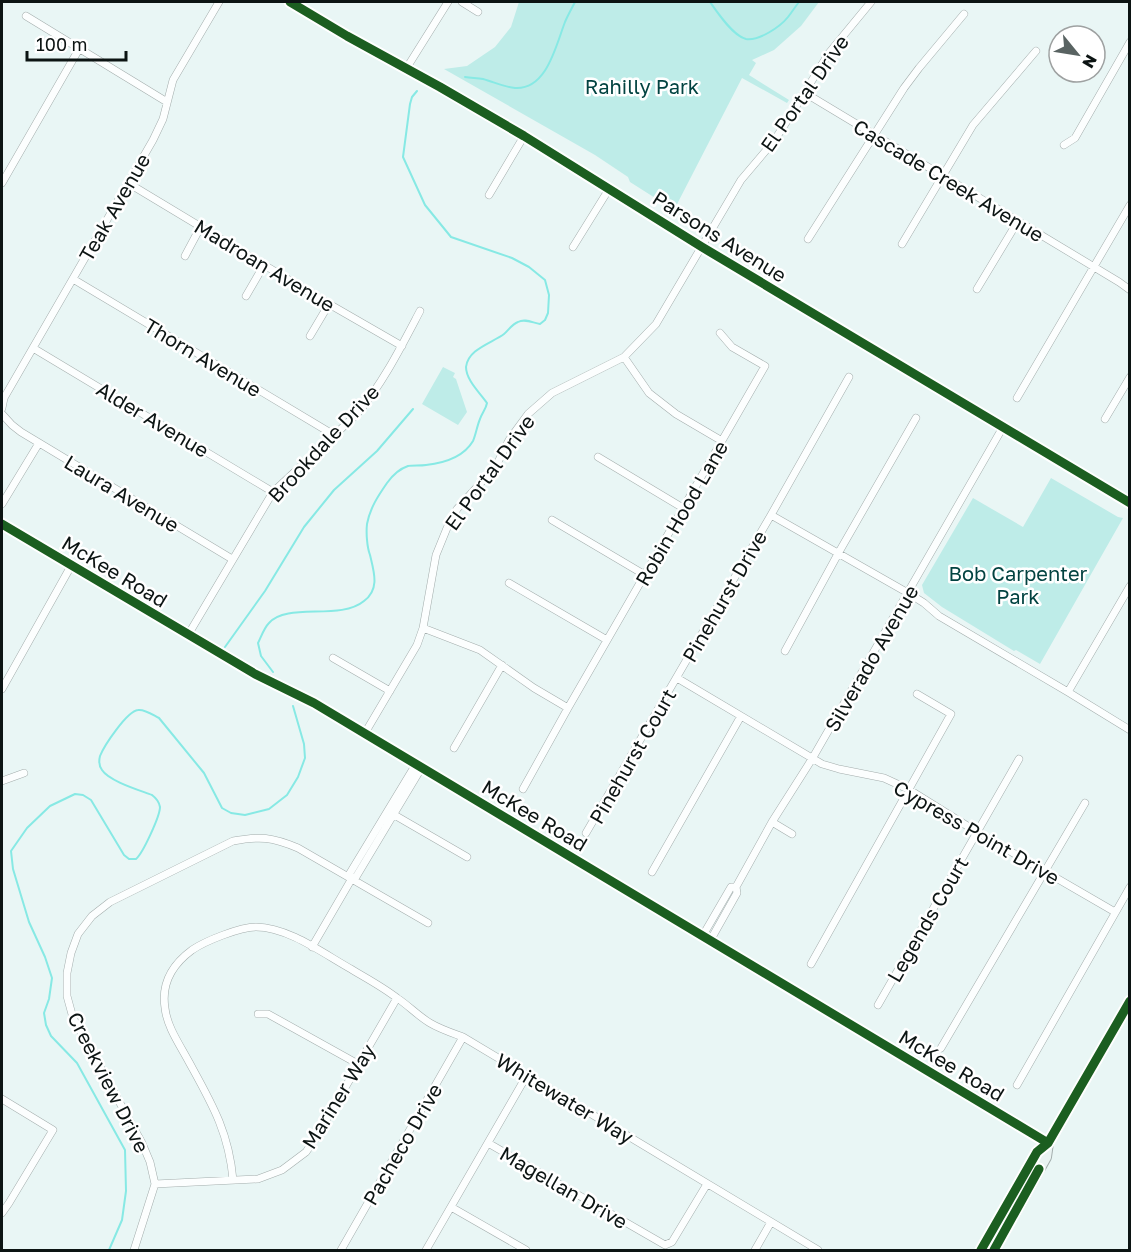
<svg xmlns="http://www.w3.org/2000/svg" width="1131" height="1252" viewBox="0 0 1131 1252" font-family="'Golos Text',sans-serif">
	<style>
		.green { fill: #beece8 }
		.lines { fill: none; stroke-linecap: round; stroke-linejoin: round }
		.stream { stroke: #87e9e4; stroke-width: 2 }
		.minor-casing { stroke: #a3adac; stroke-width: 8 }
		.tertiary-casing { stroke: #a3adac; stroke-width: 10 }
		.secondary-casing { stroke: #a3adac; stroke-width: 12 }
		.minor { stroke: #fcfefe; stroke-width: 7 }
		.tertiary { stroke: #fcfefe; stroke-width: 9 }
		.secondary { stroke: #e9f3f2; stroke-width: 10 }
		.cycleway-casing { stroke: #fff; stroke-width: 13 }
		.cycleway { stroke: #1b5e20; stroke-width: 9 }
		.labels { text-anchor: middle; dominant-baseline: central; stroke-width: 5; stroke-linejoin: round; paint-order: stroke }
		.park-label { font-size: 20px; fill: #024341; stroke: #fff }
		.street-label { font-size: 20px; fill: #0c1413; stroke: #fff }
	</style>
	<rect width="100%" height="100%" fill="#e9f6f5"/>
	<!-- green -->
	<path class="green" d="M519 2H819L801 26 774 50 752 60 756 63 749 75 789 100 787 103 742 78 674 210 630 182 628 177 595 155 444 69 467 66 495 47 511 27Z
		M443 367 455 373 453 377 456 379 467 412 458 425 422 404Z
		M1051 478 1118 517 1123 518 1040 664 1016 650 1014 651 942 607 924 593 922 585 973 498 1023 527Z"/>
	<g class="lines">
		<!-- stream -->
		<path class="stream" d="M710 2C717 12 733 36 746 39 759 41 780 27 788 17 792 12 795 7 799 2
			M465 77C471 78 477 78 483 79 494 82 504 87 515 88 547 90 556 45 565 22 568 15 572 8 575 2
			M225 647 265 591 304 527 334 490 377 451 413 409
			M273 672 261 656 258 643C261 637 264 628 269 623 287 602 340 621 364 601 380 589 374 572 370 555 367 547 366 533 367 524 370 508 378 496 387 483 392 476 399 469 408 466 413 465 420 466 426 465 444 463 463 458 473 441 476 434 477 426 480 419 482 413 486 409 487 403 480 393 466 380 466 367 468 349 492 343 504 334 508 331 512 324 518 322 525 318 533 323 540 324L545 320 548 313 549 295 545 280 529 267 512 258 451 237 425 205 403 157 410 104 412 97 417 91
			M109 1250 122 1220 126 1191 125 1150 77 1063 51 1036 46 1025 44 1013 49 999 52 978 45 957 29 922 13 869 11 851 27 828 50 806 75 794 83 795 91 800 124 855 129 859H136C143 853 160 816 160 807 159 801 156 798 152 795 139 790 109 781 102 770 99 766 99 760 100 756 104 746 127 711 138 710 145 709 153 715 159 718L204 773 222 808 231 813 245 815 269 809 287 795 298 777 305 758 304 744 293 706"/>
		<defs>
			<path id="minor" d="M462 2 478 12
				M26 16 167 102
				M406 69 448 2
				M805 93 1119 282 1130 290
				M1064 145 1075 138 1130 42
				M2 183 79 49
				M128 183 329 304 402 346
				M489 195 524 136
				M808 239 904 88 919 68 964 14
				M902 244 973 125 1036 51
				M573 247 609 189
				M185 256 201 226
				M73 279 334 435
				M977 289 1018 221
				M246 296 264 265
				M310 336 329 304
				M33 348 273 492
				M624 357 649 393 676 414 722 441
				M1017 398 1130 205
				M2 408 4 398 153 140 163 119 173 80 219 2
				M2 414 12 425 21 432 232 559
				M1105 419 1130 377
				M598 457 683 508
				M2 504 39 443
				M771 515 908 593 924 603 939 616 1068 692 1130 730
				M552 520 645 575
				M509 583 607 640
				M423 628 480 650 534 688 568 708
				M188 635 273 492 357 414C383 383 401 347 420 311
				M785 651 839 552 916 418
				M333 658 390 691
				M677 678 822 764 839 769 884 778 908 789 977 832 1115 912
				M2 689 71 566
				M1068 692 1130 586
				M365 733 417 645 423 628 436 555 447 528 457 509 487 476 498 462 509 440 528 414 552 393 624 357 656 324 741 180 774 141 785 124 829 53 871 2
				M454 748 502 665
				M2 781 24 773
				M523 789 568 708 765 366 732 347 720 333
				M391 813 467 857
				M772 822 792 834
				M586 833 771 515 849 377
				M652 872 741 716
				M351 880 350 873 416 764
				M702 937 731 887H736
				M710 941 737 893 736 887 772 822 812 759 1003 427
				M312 947 351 880 356 877 422 767
				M811 964 951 714 917 694
				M878 1005 1019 759
				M258 1014H268L358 1064
				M941 1048 1085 803
				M1017 1085 1130 887
				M2 1099 53 1130 9 1203 2 1213
				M488 1143 665 1245 672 1242 707 1184
				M233 1180C229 1132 211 1102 189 1062 180 1045 167 1027 165 1008 161 983 173 964 192 950 205 941 240 927 256 927 288 927 324 954 351 969 366 978 383 987 397 998 408 1005 418 1016 430 1023 440 1029 452 1033 463 1037L818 1250
				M155 1184 258 1179 282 1170 306 1152 317 1136 397 998
				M451 1207 526 1250
				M134 1250 155 1184 150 1162 142 1143 73 1018 67 996V973L71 953 78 934 92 916 110 902 233 841C260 836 272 837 298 848L428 923
				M341 1250 463 1037
				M426 1250 527 1075
				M755 1250 771 1222"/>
			<path id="tertiary" d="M290 2 347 36 440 87 524 136 702 247 1130 503
				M2 524 255 674 314 703 1048 1143"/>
			<path id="secondary" d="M981 1250 1037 1152 1048 1143 1130 1001
				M994 1250 1046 1157 1048 1143"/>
		</defs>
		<!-- minor casing -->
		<use href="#minor" class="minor-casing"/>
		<!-- tertiary casing -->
		<use href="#tertiary" class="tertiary-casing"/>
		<!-- secondary casing -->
		<use href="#secondary" class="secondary-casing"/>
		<!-- minor -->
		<use href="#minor" class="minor"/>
		<!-- tertiary -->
		<use href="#tertiary" class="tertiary"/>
		<!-- secondary -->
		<use href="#secondary" class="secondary"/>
		<defs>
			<path id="cycleway" d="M290 2 347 36 440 87 524 136 702 247 1130 503
				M2 524 255 674 314 703 1048 1143
				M981 1250 1037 1152 1048 1143 1130 1001
				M994 1250 1039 1169"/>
		</defs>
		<!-- cycleway casing -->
		<use href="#cycleway" class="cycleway-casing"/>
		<!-- cycleway -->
		<use href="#cycleway" class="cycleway"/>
	</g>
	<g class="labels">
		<!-- park labels -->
		<g class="park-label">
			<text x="642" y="86">Rahilly Park</text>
			<text x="1018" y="573">Bob Carpenter<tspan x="1018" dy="23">Park</tspan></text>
		</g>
		<!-- street labels -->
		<g class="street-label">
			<text transform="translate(804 93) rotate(-55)">El Portal Drive</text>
			<text transform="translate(949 180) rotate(31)">Cascade Creek Avenue</text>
			<text transform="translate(114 207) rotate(-60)">Teak Avenue</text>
			<text transform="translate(720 236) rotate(32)">Parsons Avenue</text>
			<text transform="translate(265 265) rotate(31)">Madroan Avenue</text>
			<text transform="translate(203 357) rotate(31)">Thorn Avenue</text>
			<text transform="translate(153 419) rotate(31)">Alder Avenue</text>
			<text transform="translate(323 443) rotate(-47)">Brookdale Drive</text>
			<text transform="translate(489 472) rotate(-54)">El Portal Drive</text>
			<text transform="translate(122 493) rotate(31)">Laura Avenue</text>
			<text transform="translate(681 513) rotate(-60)">Robin Hood Lane</text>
			<text transform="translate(115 571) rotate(31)">McKee Road</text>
			<text transform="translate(724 596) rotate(-60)">Pinehurst Drive</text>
			<text transform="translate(871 658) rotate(-60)">Silverado Avenue</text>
			<text transform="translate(632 756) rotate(-60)">Pinehurst Court</text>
			<text transform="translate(535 815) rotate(31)">McKee Road</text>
			<text transform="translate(977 832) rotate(30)">Cypress Point Drive</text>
			<text transform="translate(927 919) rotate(-60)">Legends Court</text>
			<text transform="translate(952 1065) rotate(31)">McKee Road</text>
			<text transform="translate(109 1082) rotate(63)">Creekview Drive</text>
			<text transform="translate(338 1096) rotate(-58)">Mariner Way</text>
			<text transform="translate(565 1098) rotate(31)">Whitewater Way</text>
			<text transform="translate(402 1144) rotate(-60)">Pacheco Drive</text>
			<text transform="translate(564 1187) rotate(30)">Magellan Drive</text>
		</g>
	</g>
	<!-- border -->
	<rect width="1131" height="1252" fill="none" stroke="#0c1413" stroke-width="6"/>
	<!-- north arrow -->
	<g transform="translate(1077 54) rotate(120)"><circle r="28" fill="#ffffff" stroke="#9ea1a1" stroke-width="1.5"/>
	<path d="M0-4.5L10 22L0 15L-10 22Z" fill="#596362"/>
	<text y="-9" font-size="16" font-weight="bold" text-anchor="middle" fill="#0c1413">N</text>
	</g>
	<!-- scale -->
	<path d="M27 51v9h99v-9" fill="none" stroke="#0c1413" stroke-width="3"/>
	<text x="36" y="51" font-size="18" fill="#0c1413" stroke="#ffffff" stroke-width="4.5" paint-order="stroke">100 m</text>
</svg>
